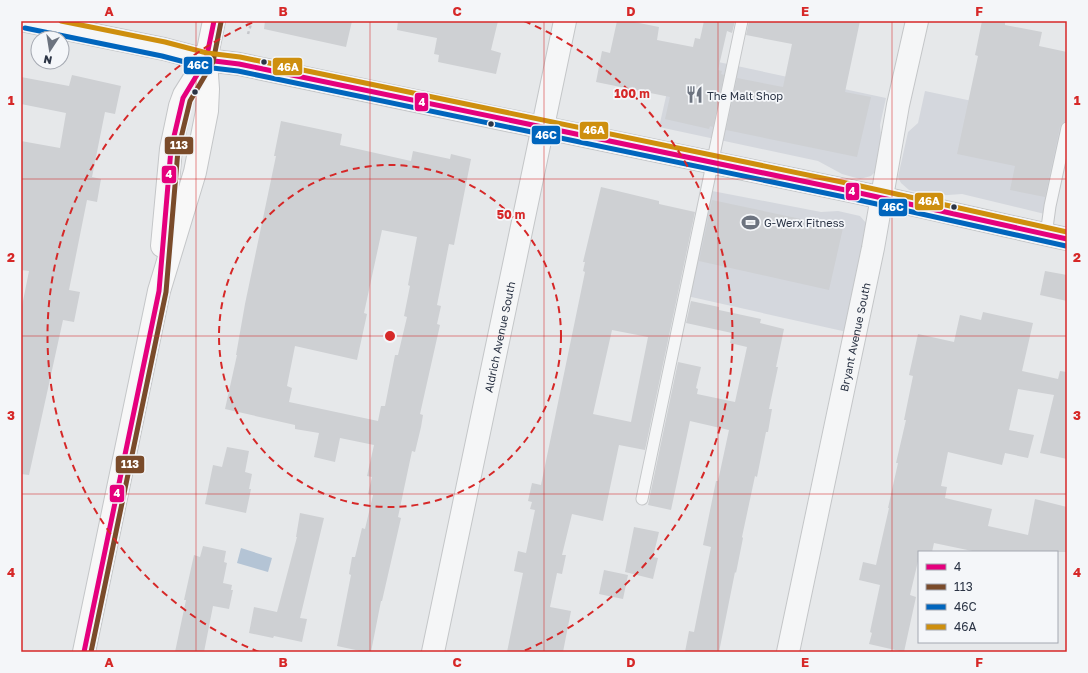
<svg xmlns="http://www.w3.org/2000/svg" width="1088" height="673" viewBox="0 0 1088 673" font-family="'Golos Text',sans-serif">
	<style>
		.built { fill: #d4d7dd }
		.water { fill: #b4c4d5 }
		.building { fill: #ced0d3; fill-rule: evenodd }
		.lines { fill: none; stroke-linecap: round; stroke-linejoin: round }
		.service-casing { stroke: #c4c6c8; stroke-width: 13 }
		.minor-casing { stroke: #c4c6c8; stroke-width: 24 }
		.tertiary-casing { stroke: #c4c6c8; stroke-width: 24 }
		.secondary-casing { stroke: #c4c6c8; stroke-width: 24 }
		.path { stroke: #c5c6ca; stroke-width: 2.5; stroke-dasharray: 3 3; stroke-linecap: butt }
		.service { stroke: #f5f6f7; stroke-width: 11 }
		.minor { stroke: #f5f6f7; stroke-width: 22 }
		.tertiary { stroke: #f5f6f7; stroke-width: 22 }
		.secondary { stroke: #f8f8f8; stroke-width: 22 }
		.bus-1-casing { stroke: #f4f6f9; stroke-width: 8 }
		.bus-2-casing { stroke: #f4f6f9; stroke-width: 8 }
		.bus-3-casing { stroke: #f4f6f9; stroke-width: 8 }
		.bus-4-casing { stroke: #f4f6f9; stroke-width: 8 }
		.bus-1 { stroke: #e5007d; stroke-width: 5 }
		.bus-2 { stroke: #7a4b2a; stroke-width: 5 }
		.bus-3 { stroke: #0065bd; stroke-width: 5 }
		.bus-4 { stroke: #ce8f0e; stroke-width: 5 }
		.grid { fill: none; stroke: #d62828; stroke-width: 1; stroke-opacity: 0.55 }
		.ring { fill: none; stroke: #d62828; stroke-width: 2; stroke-dasharray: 7 5 }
		.bus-dot { fill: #2b3445; stroke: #f4f6f9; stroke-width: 1.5 }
		.labels { text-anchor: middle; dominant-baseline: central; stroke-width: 3.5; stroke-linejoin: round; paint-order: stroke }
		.poi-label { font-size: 11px; fill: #2b3445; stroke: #f4f6f9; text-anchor: start }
		.street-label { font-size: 11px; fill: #2b3445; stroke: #f4f6f9 }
		.centre { fill: #d62828; stroke: #f4f6f9; stroke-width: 2 }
		.ring-label { font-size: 12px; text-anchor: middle; font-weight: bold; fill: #d62828; stroke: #f4f6f9; stroke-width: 3.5; stroke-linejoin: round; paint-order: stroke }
		.line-badge { stroke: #f4f6f9; stroke-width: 1.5 }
		.badge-label { font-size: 11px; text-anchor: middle; font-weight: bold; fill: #fff }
		.neatline { fill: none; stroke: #d62828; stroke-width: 1.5 }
		.grid-label { font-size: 13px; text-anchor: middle; font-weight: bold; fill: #d62828 }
	</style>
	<rect width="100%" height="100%" fill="#e6e8ea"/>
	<!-- built -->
	<path class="built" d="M676 53 886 98 880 125 881 138 875 172 871 176 860 179 842 174 818 161 659 127Z
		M925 91 1067 121V151L1053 216 962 194 934 196 909 190 901 183 898 177 908 132 918 123Z
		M707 190 821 212 838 211 860 216 866 223 847 332 687 296Z"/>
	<!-- water -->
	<path class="water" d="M241 548 272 558 268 572 237 563Z"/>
	<!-- building -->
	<path class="building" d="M265 21H352L346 47 264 29Z
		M398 21H498L491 50 501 53 496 74 438 62 439 55 434 54 437 38 397 30Z
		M617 21H629L659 27 657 40 693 47 695 38 700 39 704 21H735L732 33 727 31 718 70 722 71 721 74 724 75 713 127 710 126 709 129 665 119 670 97 596 82 602 51 610 53Z
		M749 21H860L845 92 871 97 857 157 726 130 737 78 783 87 792 44 746 35Z
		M982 21H1005V25L1042 32 1039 46 1067 52V116L1066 121 1062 123 1060 127 1045 197 1010 190 1015 166 957 154 978 56 975 55Z
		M72 75 121 86 115 114 105 112 92 177 101 179 97 202 87 200 69 290 80 292 74 322 63 320 29 475 21 474V311L29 271 21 270V141L60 148 66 113 21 104V77L69 86Z
		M281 121 342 134 340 145 411 161 413 151 450 159 451 154 471 159 454 245 449 244 437 305 441 306 437 324 440 325 420 414 423 415 421 427 415 452 412 451 398 517 401 518 382 601H381L371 652H365L337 646 351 575 349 574 352 557H355L362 528 365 529 373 495 368 494 372 477 367 476 374 445 340 438 335 462 314 457 319 433 295 429V425L225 409 237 355H236L245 304 276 156H274ZM382 230 417 237 408 285 410 286 404 316 407 317 398 355H395L385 406H381L378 421 289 402 292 388 287 386 295 346 357 360 367 314 364 313Z
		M601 187 659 201V204L695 212 645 450 619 445 603 521 572 514 562 555H566L562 574 557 573 550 607 571 611 563 652H507L523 573 514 571 518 551 526 553 535 510 530 509 532 502 528 501 532 483 541 485 585 272 583 271 585 262H583ZM612 330 648 337 631 422 593 414Z
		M712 200 843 228 829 290 699 261Z
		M1045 271 1067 275V301L1040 295Z
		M691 301 719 307V310L761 319 760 323 784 329 776 367H778L769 409H772L768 432H766L757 477 755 476 742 537 743 538 736 573 735 572 719 652H685L689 631 694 632 711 547 703 545 716 481H718L729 430 690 421 671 510 648 505 678 362 701 367 696 388 698 389 697 394 735 402 747 347 730 343 732 333 686 323Z
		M983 312 1033 323 1022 371 1058 379 1060 371 1067 372V459L1040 453 1054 395 1018 389 1009 430 1034 435 1028 458 1005 453 1002 465 948 452 941 486 947 487 945 498 992 509 988 526 1028 535 1035 499 1067 507V552H977L934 543 932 552H919V557L910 595 916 597 904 652 869 644 872 633 870 632 880 585 859 580 863 562 876 565 889 508H888L898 463H896L906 420H904L913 376 909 375 918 334 954 342 960 315 981 320Z
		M227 447 249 451 245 472 252 474 249 489H251L246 513 205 504 213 465 222 467Z
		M300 513 324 518 300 618 307 619 302 642 274 636 273 638 249 633 254 607 277 612 297 537H296Z
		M634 527 659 532 653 557 658 558 653 579 625 572Z
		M203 546 226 551 224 562 227 563 223 583 232 585 231 590H233L229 609 213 606 204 652H175L186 600H184L194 555 200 557Z
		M604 570 628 575 623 599 599 594Z"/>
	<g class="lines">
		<defs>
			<path id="service" d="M1046 235 1050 206 1067 128
				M642 499 742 21"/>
			<g id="minor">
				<path id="s1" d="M433 652 565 21"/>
				<path id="s2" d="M788 652 873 248 898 105 917 21"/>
			</g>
			<path id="tertiary" d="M26 21 164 49 206 60"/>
			<path id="secondary" d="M206 60 239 64C444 107 650 150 855 192 926 207 996 224 1067 239
				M162 246 171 149 180 106 184 95 206 60
				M84 652 159 291 195 172 207 111 208 89 206 60 214 21"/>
		</defs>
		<!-- service casing -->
		<use href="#service" class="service-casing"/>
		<!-- minor casing -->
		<use href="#minor" class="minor-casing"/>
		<!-- tertiary casing -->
		<use href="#tertiary" class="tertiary-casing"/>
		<!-- secondary casing -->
		<use href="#secondary" class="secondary-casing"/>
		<!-- path -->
		<path class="path" d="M241 21 251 24 248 34"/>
		<!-- service -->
		<use href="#service" class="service"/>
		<!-- minor -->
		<use href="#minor" class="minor"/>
		<!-- tertiary -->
		<use href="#tertiary" class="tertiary"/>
		<!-- secondary -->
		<use href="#secondary" class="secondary"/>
		<defs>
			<path id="bus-1" d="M206 60 239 64 855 192 1067 239
				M84 652 159 291 171 149 183 98 206 60 214 21"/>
			<path id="bus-2" d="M91 652 166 292 178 150 190 101 213 62 221 22"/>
			<path id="bus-3" d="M25 28 162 56 204 67 238 71 854 199 1066 246"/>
			<path id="bus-4" d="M61 21 165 42 207 53 240 57 856 185 1067 232"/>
		</defs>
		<!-- bus-1 casing -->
		<use href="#bus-1" class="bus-1-casing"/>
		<!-- bus-2 casing -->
		<use href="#bus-2" class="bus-2-casing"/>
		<!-- bus-3 casing -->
		<use href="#bus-3" class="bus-3-casing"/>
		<!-- bus-4 casing -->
		<use href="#bus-4" class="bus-4-casing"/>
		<!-- bus-1 -->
		<use href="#bus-1" class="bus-1"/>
		<!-- bus-2 -->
		<use href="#bus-2" class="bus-2"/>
		<!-- bus-3 -->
		<use href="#bus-3" class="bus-3"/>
		<!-- bus-4 -->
		<use href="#bus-4" class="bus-4"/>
	</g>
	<!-- grid -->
	<path class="grid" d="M196 21V652M370 21V652M544 21V652M718 21V652M892 21V652M21 179H1067M21 336H1067M21 494H1067"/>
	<!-- distance rings -->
	<g class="ring">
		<circle cx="390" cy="336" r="171"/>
		<path d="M259 652A342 342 0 0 1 256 21M524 21A342 342 0 0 1 521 652"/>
	</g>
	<!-- icons -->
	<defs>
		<symbol id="restaurant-bare" viewBox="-9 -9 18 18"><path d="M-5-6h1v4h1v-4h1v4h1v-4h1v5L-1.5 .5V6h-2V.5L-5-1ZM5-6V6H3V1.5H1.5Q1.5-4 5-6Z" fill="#6c737f" stroke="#f4f6f9" stroke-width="2.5" paint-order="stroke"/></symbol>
		<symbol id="stadium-bare" viewBox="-9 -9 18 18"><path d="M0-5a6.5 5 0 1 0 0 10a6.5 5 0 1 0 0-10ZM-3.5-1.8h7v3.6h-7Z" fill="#6c737f" stroke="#f4f6f9" stroke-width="2.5" paint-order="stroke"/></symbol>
	</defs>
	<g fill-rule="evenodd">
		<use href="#restaurant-bare" x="682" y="82" width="25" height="25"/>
		<use href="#stadium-bare" x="738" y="210" width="25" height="25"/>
	</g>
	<!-- markers -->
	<g class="bus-dot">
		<circle cx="264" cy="62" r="3.5"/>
		<circle cx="195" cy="92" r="3.5"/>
		<circle cx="491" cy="124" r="3.5"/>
		<circle cx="954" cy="207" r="3.5"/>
	</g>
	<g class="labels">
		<!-- poi labels -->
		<g class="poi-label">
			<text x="707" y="95">The Malt Shop</text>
			<text x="764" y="222">G-Werx Fitness</text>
		</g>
		<!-- street labels -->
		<g class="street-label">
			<text stroke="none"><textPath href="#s1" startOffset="322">Aldrich Avenue South</textPath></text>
			<text stroke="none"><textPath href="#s2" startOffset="322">Bryant Avenue South</textPath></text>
		</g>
	</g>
	<circle cx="390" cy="336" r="6" class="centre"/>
	<g class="ring-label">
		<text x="632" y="98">100 m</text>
		<text x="511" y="219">50 m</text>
	</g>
	<g class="line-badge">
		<rect x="183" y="56" width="30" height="19" rx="4" fill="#0065bd"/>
		<rect x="272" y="57" width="31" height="19" rx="4" fill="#ce8f0e"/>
		<rect x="414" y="92" width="15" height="20" rx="4" fill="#e5007d"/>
		<rect x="579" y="121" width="30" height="19" rx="4" fill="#ce8f0e"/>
		<rect x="531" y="125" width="30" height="20" rx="4" fill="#0065bd"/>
		<rect x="164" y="136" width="30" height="19" rx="4" fill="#7a4b2a"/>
		<rect x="161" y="165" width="16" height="19" rx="4" fill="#e5007d"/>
		<rect x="845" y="182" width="15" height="19" rx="4" fill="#e5007d"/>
		<rect x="914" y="192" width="30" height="19" rx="4" fill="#ce8f0e"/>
		<rect x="878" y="198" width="30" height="19" rx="4" fill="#0065bd"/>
		<rect x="115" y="455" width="30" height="19" rx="4" fill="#7a4b2a"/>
		<rect x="109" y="484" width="16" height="19" rx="4" fill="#e5007d"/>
	</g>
	<g class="badge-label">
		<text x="198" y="69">46C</text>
		<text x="288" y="71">46A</text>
		<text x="422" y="106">4</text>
		<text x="594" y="134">46A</text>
		<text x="546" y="139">46C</text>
		<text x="179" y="149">113</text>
		<text x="169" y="178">4</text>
		<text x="852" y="195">4</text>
		<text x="929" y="205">46A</text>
		<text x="893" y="211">46C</text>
		<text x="130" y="468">113</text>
		<text x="117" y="497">4</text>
	</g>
	<!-- border -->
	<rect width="1088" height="673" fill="none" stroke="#f4f6f9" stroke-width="44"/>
	<!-- legend -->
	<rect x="918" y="551" width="140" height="92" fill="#f4f6f9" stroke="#a4a8b1"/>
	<rect x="926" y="564" width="20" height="6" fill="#e5007d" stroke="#a4a8b1"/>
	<text x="954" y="571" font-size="12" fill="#2b3445">4</text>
	<rect x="926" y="584" width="20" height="6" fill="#7a4b2a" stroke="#a4a8b1"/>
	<text x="954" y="591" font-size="12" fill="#2b3445">113</text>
	<rect x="926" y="604" width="20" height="6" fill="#0065bd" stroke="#a4a8b1"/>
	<text x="954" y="611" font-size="12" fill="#2b3445">46C</text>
	<rect x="926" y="624" width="20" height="6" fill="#ce8f0e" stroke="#a4a8b1"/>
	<text x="954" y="631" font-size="12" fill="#2b3445">46A</text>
	<!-- north arrow -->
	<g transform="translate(50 50) rotate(192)"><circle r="19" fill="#f4f6f9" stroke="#a4a8b1"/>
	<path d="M0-3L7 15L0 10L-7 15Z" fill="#6c737f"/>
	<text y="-6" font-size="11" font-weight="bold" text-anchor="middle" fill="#2b3445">N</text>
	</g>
	<rect x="22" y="22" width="1044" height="629" class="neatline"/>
	<g class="grid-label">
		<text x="109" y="16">A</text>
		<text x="283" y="16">B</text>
		<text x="457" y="16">C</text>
		<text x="631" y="16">D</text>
		<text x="805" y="16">E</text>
		<text x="979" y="16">F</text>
		<text x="11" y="105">1</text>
		<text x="1077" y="105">1</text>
		<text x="11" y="262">2</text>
		<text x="1077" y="262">2</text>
		<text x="11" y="420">3</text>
		<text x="1077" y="420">3</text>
		<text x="11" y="577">4</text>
		<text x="1077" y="577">4</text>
		<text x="109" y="667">A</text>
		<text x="283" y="667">B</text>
		<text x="457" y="667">C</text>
		<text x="631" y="667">D</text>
		<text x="805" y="667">E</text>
		<text x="979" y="667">F</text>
	</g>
</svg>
